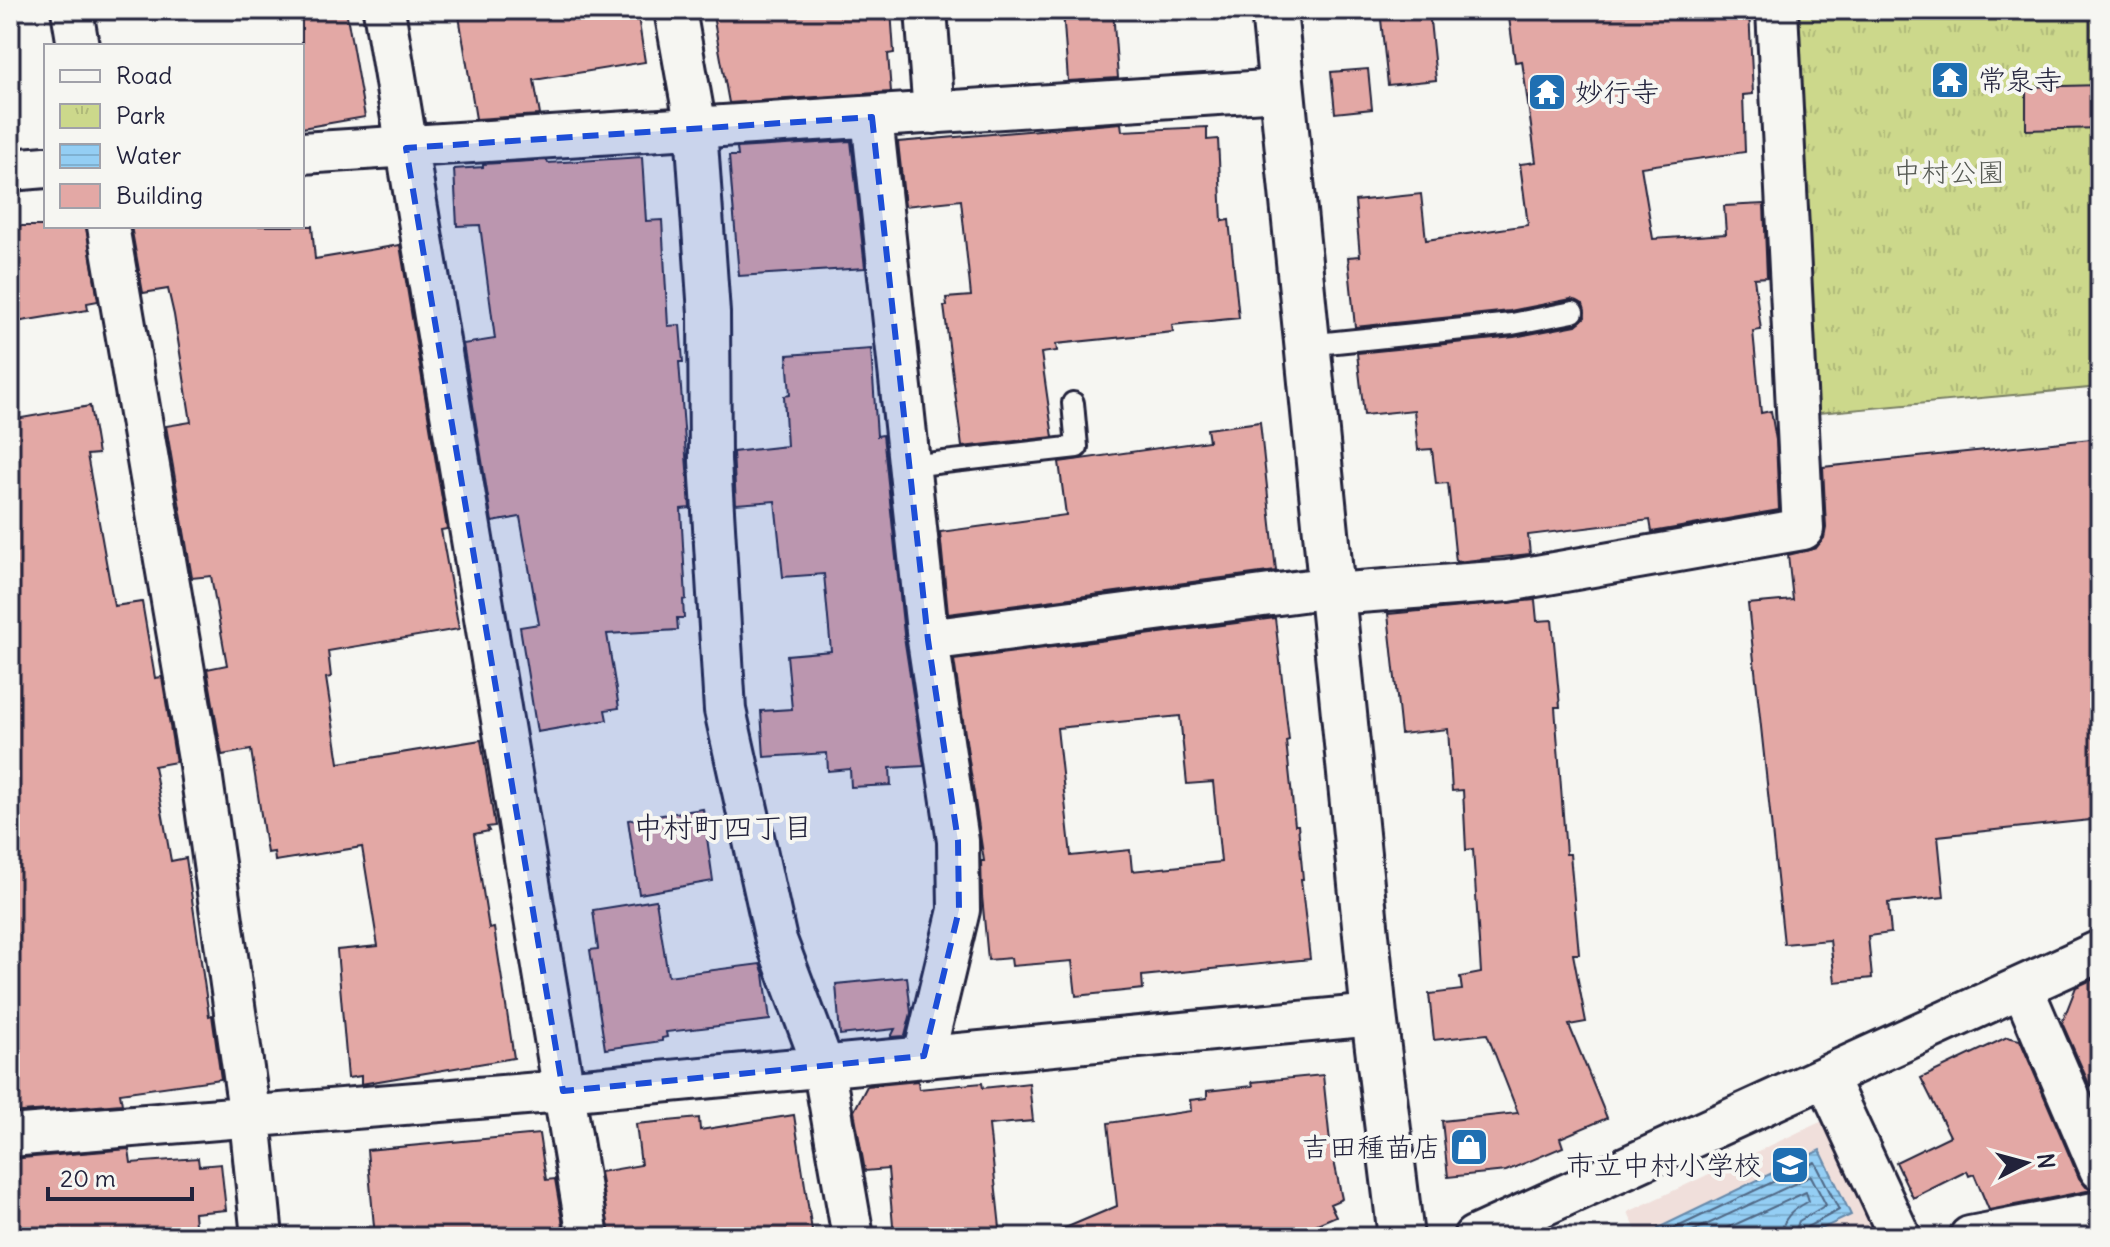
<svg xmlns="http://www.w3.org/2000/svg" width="2110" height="1247" viewBox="0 0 2110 1247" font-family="Delius,'Klee One',sans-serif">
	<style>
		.built { fill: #f0dfdb }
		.park { fill: url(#park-tufts); stroke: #777d63; stroke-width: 2 }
		.water { fill: url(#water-rules); stroke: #6689aa; stroke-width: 2 }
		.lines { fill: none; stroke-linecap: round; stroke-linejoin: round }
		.shore { stroke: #506785; stroke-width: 2 }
		.building { fill: #e3a8a5; stroke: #22223b; stroke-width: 2; fill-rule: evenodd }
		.lane-casing { stroke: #22223b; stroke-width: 26 }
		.street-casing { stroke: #22223b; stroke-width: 46 }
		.secondary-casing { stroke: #22223b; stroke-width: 50 }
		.lane { stroke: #f6f6f2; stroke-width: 20 }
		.street { stroke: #f6f6f2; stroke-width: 40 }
		.secondary { stroke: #f6f6f2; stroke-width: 44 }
		.marked { fill: #1d4ed8; fill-opacity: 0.2; stroke: #1d4ed8; stroke-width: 6; stroke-dasharray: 16 10; stroke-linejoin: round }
		.labels { text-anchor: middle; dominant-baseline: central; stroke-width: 8; stroke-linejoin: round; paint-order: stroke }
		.poi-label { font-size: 28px; fill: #22223b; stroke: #f6f6f2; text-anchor: start }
		.park-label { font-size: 28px; fill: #555953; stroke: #f6f6f2 }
		.neighbourhood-label { font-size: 30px; fill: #22223b; stroke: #f6f6f2 }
	</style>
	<defs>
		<pattern id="park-tufts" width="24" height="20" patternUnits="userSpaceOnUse" patternTransform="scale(2)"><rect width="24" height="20" fill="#ccd88b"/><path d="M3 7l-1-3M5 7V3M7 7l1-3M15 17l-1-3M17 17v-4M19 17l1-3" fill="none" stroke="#afb979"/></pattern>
		<pattern id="water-rules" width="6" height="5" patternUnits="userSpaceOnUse" patternTransform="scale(2)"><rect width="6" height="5" fill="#94cef4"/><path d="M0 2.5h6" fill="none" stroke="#7fb1d2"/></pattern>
	</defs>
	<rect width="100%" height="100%" fill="#f6f6f2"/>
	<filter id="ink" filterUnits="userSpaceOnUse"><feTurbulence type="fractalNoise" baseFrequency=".0125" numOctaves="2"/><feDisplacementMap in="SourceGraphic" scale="16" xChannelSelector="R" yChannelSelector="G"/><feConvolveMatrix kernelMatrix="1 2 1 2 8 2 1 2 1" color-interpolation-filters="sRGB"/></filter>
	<g filter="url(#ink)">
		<!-- built -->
		<path class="built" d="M1829 1118 1884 1237H1639L1628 1212Z"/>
		<!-- park -->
		<path class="park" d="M1795 10H2100V387L1819 413 1799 199Z"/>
		<!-- water -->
		<path class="water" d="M1820 1150 1851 1215 1804 1237H1662L1658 1228Z"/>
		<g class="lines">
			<!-- shore -->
			<path class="shore" d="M1669 1237 1671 1230 1815 1162 1839 1210 1807 1227 1803 1237
				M1680 1237 1811 1176 1826 1205 1799 1221 1793 1237
				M1708 1237 1806 1192 1809 1201C1793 1210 1782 1217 1781 1237"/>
		</g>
		<!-- building -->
		<path class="building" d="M302 10H346L365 117 302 128Z
			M458 10H637L645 62 534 80 540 115 476 119Z
			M712 10H891L894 53 888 54 891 92 729 103Z
			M1063 10H1113L1118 78 1068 81Z
			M1380 10H1429L1436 80 1388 85Z
			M1508 10H1749L1753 94 1743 95 1745 152 1641 167 1653 239 1726 234 1724 206 1764 204 1767 277 1754 278 1761 330 1753 331 1761 413 1771 411 1776 440 1779 510 1652 532 1650 520 1528 535 1530 554 1456 562 1448 483 1436 484 1432 449 1418 450 1414 410 1364 415 1357 353 1514 337 1576 325 1585 317 1583 304 1571 299 1510 311 1355 327 1348 257 1360 256 1355 201 1421 194 1426 240 1528 225 1520 164 1536 162 1522 61 1515 62Z
			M1368 69 1372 109 1335 113 1331 72Z
			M2100 85V128L2026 130V87Z
			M1121 123 1122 131 1207 127V140L1218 139 1222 221 1229 220 1239 318 1172 325 1173 332 1056 344 1057 351 1041 353 1053 437 962 447 944 306H947L946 298 971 296 961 200 905 206 898 142Z
			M851 141 865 268 739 276 729 156H738L737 148Z
			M642 157 646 221 662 220 668 326 680 325 683 362H679L690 508 681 509 686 599 683 600 684 618H677L678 630 607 634 619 708 605 710 607 720 537 732 520 627 539 624 520 517 492 522 463 344 495 339 480 225 457 226 454 169 483 167V164L547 160 548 163Z
			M10 226H86L98 301 87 303 88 310 10 323Z
			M131 226H312L315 259 400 245 447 529 441 530 459 629 328 651 331 677 326 678 339 763 481 740 495 826 487 827 489 831 474 834 489 929 494 928 514 1058 361 1084V1076L348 1078 337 950 378 946 362 847 275 861 274 852 267 853 251 750 222 755 207 669 227 665 211 576 192 578 166 426 191 422 174 315 168 289 143 293Z
			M871 349 877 436 883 435 905 643 924 766 890 768 891 785 851 787 850 769 828 771 827 753 764 757 761 711 792 709 787 655 831 651 824 574 783 577 775 501 736 504 733 452 787 446 784 396 790 395 787 355Z
			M90 406 98 454 87 455 114 606 142 602 155 678 162 677 176 762 154 766 171 861 186 858 209 1016 212 1015 221 1079 120 1093 122 1104 10 1113V420Z
			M1260 422 1276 571 948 614 940 532 1066 515 1059 462 1209 441 1207 429Z
			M2100 438V819L1938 836 1944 897 1888 903 1891 933 1868 936 1872 978 1835 982 1830 940 1784 944 1748 604 1793 600 1788 555 1816 548 1824 538 1826 528 1823 467Z
			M1535 600 1537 621 1552 620 1560 707H1555L1566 854H1570L1579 954H1573L1586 1022 1569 1025 1607 1118 1560 1138 1563 1147 1506 1171 1448 1177 1442 1121 1518 1113 1487 1034 1434 1040 1429 994 1462 990 1460 977 1481 973 1473 849 1466 850 1463 790 1452 791 1448 729 1401 734 1388 614Z
			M1275 618 1289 740 1286 741 1295 825H1298L1303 879H1301L1310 959 1142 976 1143 989 1076 996 1072 961 1012 966 1011 958 988 960 982 896 981 861H984L954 660ZM1180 716 1187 784 1213 782 1221 862 1132 871 1130 850 1071 856 1057 728Z
			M703 809 713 881 639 894 628 820Z
			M656 900 668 976 760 964 764 974 770 1020 666 1032 667 1037 662 1038V1041L605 1049 590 950 598 949 593 910Z
			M2100 976V1081L2090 1086 2062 1023 2076 987Z
			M907 977 911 1013 905 1036 891 1037 895 1029 840 1035 836 984Z
			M2007 1037 2020 1040 2079 1178 2086 1187 2092 1190 1989 1210 1974 1174 1969 1176 1967 1171 1913 1198 1896 1162 1950 1136 1921 1078Z
			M1323 1075 1330 1142 1342 1199 1330 1204 1336 1216 1287 1237H1044L1117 1206 1108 1123 1191 1111 1190 1100 1207 1098V1091L1253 1086 1252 1082Z
			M918 1081 919 1089 982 1083 983 1088 1029 1083 1033 1121 989 1125 1001 1237H894L888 1169 865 1171 854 1111 867 1086Z
			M794 1115 813 1237H610L600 1172 641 1165 636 1124 699 1118 700 1130Z
			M539 1134 546 1180 555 1179 565 1237H375L367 1150Z
			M129 1149 131 1163 198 1158 199 1166 221 1164 226 1210 194 1213 196 1237H10V1159Z"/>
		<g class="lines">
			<defs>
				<path id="lane" d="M1307 345 1512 324 1573 312
					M909 466 1077 447 1073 403"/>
				<path id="street" d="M72 10 78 46
					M384 10 588 1237
					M675 10 696 128 709 313 710 461 725 710 776 940 823 1065 853 1237
					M926 10 934 113
					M872 117 928 640 958 841 959 910 924 1056
					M302 153 1282 90
					M10 170 46 167
					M108 226 200 765 250 1118 262 1237
					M1332 594 1508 581 1803 529 1777 10
					M928 640 1332 587
					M2022 987 2100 1169
					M1826 1077 1900 1237
					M10 1136 563 1091 1374 1015
					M1474 1237 2100 951
					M1970 1237 2100 1212"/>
				<path id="secondary" d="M1274 10 1374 1015 1401 1237"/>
			</defs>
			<!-- lane casing -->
			<use href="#lane" class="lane-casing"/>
			<!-- street casing -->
			<use href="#street" class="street-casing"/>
			<!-- secondary casing -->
			<use href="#secondary" class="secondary-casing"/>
			<!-- lane -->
			<use href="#lane" class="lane"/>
			<!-- street -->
			<use href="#street" class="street"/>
			<!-- secondary -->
			<use href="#secondary" class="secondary"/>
		</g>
	</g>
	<!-- marked area -->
	<path class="marked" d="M872 117 928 640 958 841 959 910 924 1056 563 1091 406 148Z"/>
	<!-- icons -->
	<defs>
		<symbol id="temple-square" viewBox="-11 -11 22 22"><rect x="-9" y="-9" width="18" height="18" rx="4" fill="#1f6fb2" stroke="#f6f6f2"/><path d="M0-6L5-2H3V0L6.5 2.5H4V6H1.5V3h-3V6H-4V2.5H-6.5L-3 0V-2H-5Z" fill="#fff"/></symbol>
		<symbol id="shop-square" viewBox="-11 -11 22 22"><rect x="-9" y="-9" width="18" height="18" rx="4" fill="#1f6fb2" stroke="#f6f6f2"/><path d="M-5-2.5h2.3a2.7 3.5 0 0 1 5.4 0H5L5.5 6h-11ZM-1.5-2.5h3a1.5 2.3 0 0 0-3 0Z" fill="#fff"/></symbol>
		<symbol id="school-square" viewBox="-11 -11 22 22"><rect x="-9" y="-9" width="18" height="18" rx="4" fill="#1f6fb2" stroke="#f6f6f2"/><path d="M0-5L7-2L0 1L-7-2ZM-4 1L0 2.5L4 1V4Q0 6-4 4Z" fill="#fff"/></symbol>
	</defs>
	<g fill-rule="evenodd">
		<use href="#temple-square" x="1928" y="58" width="44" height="44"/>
		<use href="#temple-square" x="1525" y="70" width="44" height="44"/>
		<use href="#shop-square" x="1447" y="1125" width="44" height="44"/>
		<use href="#school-square" x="1768" y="1143" width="44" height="44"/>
	</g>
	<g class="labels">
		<!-- poi labels -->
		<g class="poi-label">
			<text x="1978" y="80">常泉寺</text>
			<text x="1575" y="92">妙行寺</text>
			<text x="1441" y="1147" text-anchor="end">吉田種苗店</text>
			<text x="1762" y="1165" text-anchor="end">市立中村小学校</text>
		</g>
		<!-- park labels -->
		<g class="park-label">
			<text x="1949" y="172">中村公園</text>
		</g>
		<!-- neighbourhood labels -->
		<g class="neighbourhood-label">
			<text x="723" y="827">中村町四丁目</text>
		</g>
	</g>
	<!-- margin -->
	<rect width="2110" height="1247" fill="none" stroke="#f6f6f2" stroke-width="40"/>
	<rect x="20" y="20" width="2070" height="1207" fill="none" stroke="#22223b" stroke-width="3" filter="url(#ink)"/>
	<!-- legend -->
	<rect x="44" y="44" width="260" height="184" fill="#f6f6f2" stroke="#a1a1a9" stroke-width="2"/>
	<rect x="60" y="70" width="40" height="12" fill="#f6f6f2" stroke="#a1a1a9" stroke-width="2"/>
	<text x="116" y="84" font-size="24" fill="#22223b">Road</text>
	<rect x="60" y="104" width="40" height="24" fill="url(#park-tufts)" stroke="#a1a1a9" stroke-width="2"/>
	<text x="116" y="124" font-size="24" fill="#22223b">Park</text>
	<rect x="60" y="144" width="40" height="24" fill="url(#water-rules)" stroke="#a1a1a9" stroke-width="2"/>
	<text x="116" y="164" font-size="24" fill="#22223b">Water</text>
	<rect x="60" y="184" width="40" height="24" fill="#e3a8a5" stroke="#a1a1a9" stroke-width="2"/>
	<text x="116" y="204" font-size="24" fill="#22223b">Building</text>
	<!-- north arrow -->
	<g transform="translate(2026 1163) rotate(84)" stroke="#f6f6f2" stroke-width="6" paint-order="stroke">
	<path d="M0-6L14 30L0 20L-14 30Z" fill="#22223b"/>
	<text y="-12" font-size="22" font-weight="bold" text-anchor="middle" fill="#22223b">N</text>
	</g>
	<!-- scale -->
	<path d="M48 1187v12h144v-12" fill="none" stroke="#22223b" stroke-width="4"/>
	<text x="60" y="1187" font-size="24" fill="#22223b" stroke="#f6f6f2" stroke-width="6" paint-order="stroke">20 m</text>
</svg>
